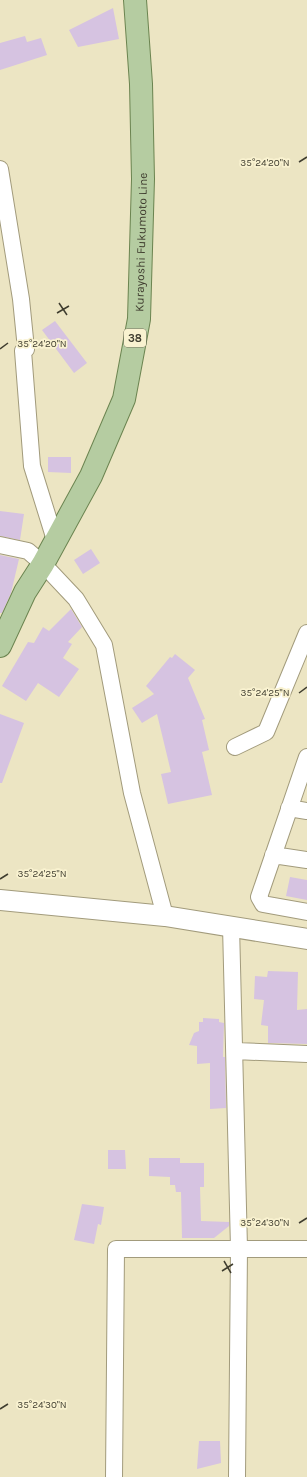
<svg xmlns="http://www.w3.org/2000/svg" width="307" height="1477" viewBox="0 0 307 1477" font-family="Karla,sans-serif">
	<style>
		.building { fill: #d6c3e1 }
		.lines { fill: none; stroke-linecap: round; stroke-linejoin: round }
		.minor-casing { stroke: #a29b7c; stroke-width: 18 }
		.tertiary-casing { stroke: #a29b7c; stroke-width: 22 }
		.primary-casing { stroke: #6b8450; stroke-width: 24 }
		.minor { stroke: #fff; stroke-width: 16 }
		.tertiary { stroke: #fff; stroke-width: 20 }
		.primary { stroke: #b5cca1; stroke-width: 22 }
		.ticks { fill: none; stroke: #3f3d2f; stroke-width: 1.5 }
		.labels { text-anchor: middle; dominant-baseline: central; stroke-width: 3.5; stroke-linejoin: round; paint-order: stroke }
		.shield { fill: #f9f2d0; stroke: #77735f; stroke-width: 1 }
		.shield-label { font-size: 11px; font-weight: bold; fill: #3f3d2f }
		.street-label { font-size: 12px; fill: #3f3d2f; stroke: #f9f2d0 }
		.ticks-label { font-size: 10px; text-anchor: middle; fill: #3f3d2f; stroke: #f9f2d0; stroke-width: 3.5; stroke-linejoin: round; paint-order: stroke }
	</style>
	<rect width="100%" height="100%" fill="#ece5c3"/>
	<!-- building -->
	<path class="building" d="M113 8 119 39 78 47 69 30Z
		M25 36 27 42 41 38 47 55 0 70V43Z
		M55 321 87 363 74 373 42 330Z
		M48 457H71V473L48 472Z
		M0 511 24 514 20 540 0 536Z
		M91 549 100 563 83 574 74 560Z
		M0 555 19 559 11 593 2 613H0Z
		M71 609 82 627 68 642 72 644 63 658 79 669 59 697 38 683 26 701 2 686 28 642 34 643 43 627 49 631Z
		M175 654 195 670 188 678 205 719 202 720 209 750 202 752 212 795 168 804 161 774 171 772 157 714 142 723 132 708 154 694 146 686 170 657 172 658Z
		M0 714 24 723 2 783H0Z
		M290 877 307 880V900L286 896Z
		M268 971 298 972 297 1010 307 1009V1044L268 1043V1026L261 1025 264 1000 254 999 255 976 267 977Z
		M203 1018 219 1019V1022L224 1023 223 1057H225L226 1108 210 1109V1063L197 1064V1046L189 1045 194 1033 199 1031V1022H203Z
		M108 1150H125L126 1169H108Z
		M149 1158H180V1163H204V1187H200L201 1221 229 1222V1226L214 1238H182L181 1192H176L175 1185H170V1177L149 1176Z
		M82 1204 104 1207 101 1225 98 1224 94 1244 74 1240Z
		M199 1441H220L221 1463 197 1469Z"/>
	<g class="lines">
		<defs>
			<path id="minor" d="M0 169 21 299 26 349 23 351 32 466 55 540
				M0 545 28 551 43 564 76 599 104 645 132 793 165 916
				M235 747 266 732 307 633
				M307 757 259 897 263 904 307 912
				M289 808 307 811
				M273 855 307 860
				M231 926 239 1248 237 1477
				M235 1051 307 1054
				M114 1477 116 1249H307"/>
			<path id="tertiary" d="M0 900 165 916 307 939"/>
			<g id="primary">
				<path id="s1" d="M0 646 25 592 43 564 91 476 124 399 139 319 143 179 141 84 135 0"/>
			</g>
		</defs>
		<!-- minor casing -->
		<use href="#minor" class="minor-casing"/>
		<!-- tertiary casing -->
		<use href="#tertiary" class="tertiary-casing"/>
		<!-- primary casing -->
		<use href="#primary" class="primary-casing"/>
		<!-- minor -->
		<use href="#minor" class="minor"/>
		<!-- tertiary -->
		<use href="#tertiary" class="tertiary"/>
		<!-- primary -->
		<use href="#primary" class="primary"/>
	</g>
	<!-- ticks -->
	<path class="ticks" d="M299 162 307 157M59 303 67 315M57 313 69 306M0 349 8 343M299 693 307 687M0 879 8 874M299 1223 307 1218M224 1261 231 1273M222 1271 233 1264M0 1409 8 1404"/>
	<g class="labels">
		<!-- shield labels -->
		<rect class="shield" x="124" y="329" width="22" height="18" rx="3"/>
		<g class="shield-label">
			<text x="135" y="338">38</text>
		</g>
		<!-- street labels -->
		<g class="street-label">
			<text stroke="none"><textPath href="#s1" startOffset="435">Kurayoshi Fukumoto Line</textPath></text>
		</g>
	</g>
	<g class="ticks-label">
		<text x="265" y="166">35°24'20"N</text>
		<text x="42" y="347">35°24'20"N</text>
		<text x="265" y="696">35°24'25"N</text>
		<text x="42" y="877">35°24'25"N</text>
		<text x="265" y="1226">35°24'30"N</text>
		<text x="42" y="1408">35°24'30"N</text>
	</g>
</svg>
